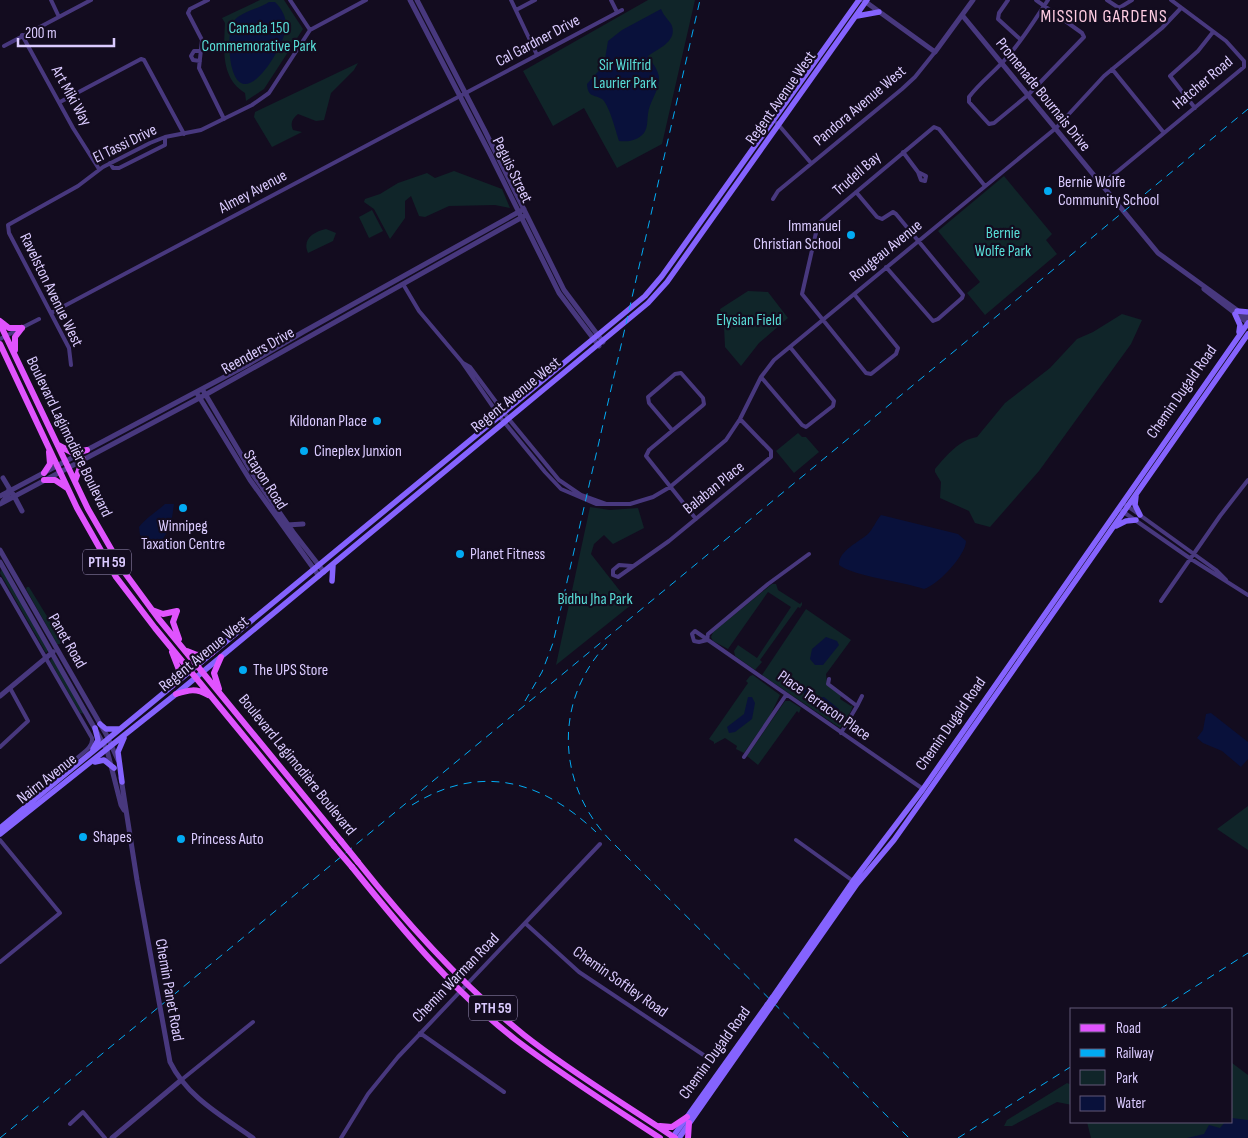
<svg xmlns="http://www.w3.org/2000/svg" width="1248" height="1138" viewBox="0 0 1248 1138" font-family="'Sofia Sans Condensed',sans-serif">
	<style>
		.green { fill: #102529 }
		.water { fill: #09113b }
		.lines { fill: none; stroke-linecap: round; stroke-linejoin: round }
		.stream { stroke: #09113b; stroke-width: 1 }
		.minor { stroke: #48387e; stroke-width: 4 }
		.tertiary { stroke: #48387e; stroke-width: 5 }
		.secondary { stroke: #8563fe; stroke-width: 5.5 }
		.primary { stroke: #e053fe; stroke-width: 6 }
		.rail { stroke: #02abf3; stroke-width: 1; stroke-dasharray: 8 6; stroke-linecap: butt }
		.secondary-bridge { stroke: #8563fe; stroke-width: 5.5 }
		.primary-bridge { stroke: #e053fe; stroke-width: 6 }
		.poi-dot { fill: #02abf3; stroke: #130c1f; stroke-width: 2 }
		.labels { text-anchor: middle; dominant-baseline: central; stroke-width: 4.5; stroke-linejoin: round; paint-order: stroke }
		.shield { fill: #130c1f; stroke: #9f92bc; stroke-width: 1 }
		.shield-label { font-size: 15px; font-weight: bold; fill: #dbcbff }
		.park-label { font-size: 16px; fill: #58ddd7; stroke: #130c1f }
		.street-label { font-size: 16px; fill: #dbcbff; stroke: #130c1f }
		.poi-label { font-size: 16px; fill: #dbcbff; stroke: #130c1f; text-anchor: start }
		.neighbourhood-label { font-size: 18px; letter-spacing: 1px; fill: #ffcde3; stroke: #130c1f }
	</style>
	<rect width="100%" height="100%" fill="#130c1f"/>
	<!-- green -->
	<path class="green" d="M260 0H284L303 29 264 89 246 101 245 93C220 78 224 48 225 23L222 18Z
		M648 0H695L662 144 617 168 584 108 553 126 523 71Z
		M358 63 354 70 331 93 324 120 316 121 298 114C292 119 290 123 293 130L302 132 272 147 254 117 255 112Z
		M454 171 502 189 510 208 495 205 449 206 425 217 419 216 411 196 405 201V218L390 239 374 209 364 202 365 199 380 194 398 183 427 173 435 178Z
		M1004 176 1052 234 1046 240 1057 254 985 315 967 293 980 282 938 231Z
		M372 210 383 231 369 238 359 217Z
		M326 229 336 233 333 241 308 253C302 239 313 232 326 229Z
		M748 291 768 292 788 318 759 343 741 366 725 347 724 326 720 309Z
		M1122 314 1142 320 1131 344 1039 471 990 527 975 523 969 511 940 498 941 482 935 472V469C947 455 959 440 977 437L1005 403 1050 368 1077 339 1093 332Z
		M798 433 802 437H806L819 452 794 473 776 451Z
		M590 507 610 510 638 508 644 528 613 544 604 535 594 544 591 554 631 605 556 665Z
		M2 568 48 651 46 653 0 573Z
		M772 584H776L778 590 800 604 802 602V605L800 608 798 607 760 660 762 662 755 670 735 656 734 651 738 645 757 658 791 607 768 592 728 649 713 641 711 637 713 632Z
		M27 587H29L64 644H57L26 589Z
		M806 609 851 640 826 674 827 684 841 696 840 699 851 706 853 705 851 711 840 728 762 675Z
		M52 658 86 714 80 713 50 661Z
		M753 675 780 695 770 716 744 753 736 749 737 746 725 738 714 744V742L709 739 748 683 746 681 750 676Z
		M785 701H790L801 708 799 713 797 711 758 765 747 756Z
		M1248 806V850L1217 829Z
		M1232 1063 1248 1075V1138H1091L1087 1122H1232Z
		M1067 1083 1072 1085V1105L1057 1102 1012 1126H1004L1007 1120Z"/>
	<!-- water -->
	<path class="water" d="M269 2H275C281 8 286 16 286 25 287 39 261 86 244 84 227 82 227 31 233 22 241 11 259 9 269 2Z
		M661 9C664 17 671 22 672 26 677 42 657 49 648 56 651 61 656 67 658 73 663 86 649 101 648 114 647 121 648 127 644 133 637 141 628 142 619 141 616 132 609 104 602 99 594 94 588 98 587 84L604 65 608 41 622 30Z
		M165 504H174C172 519 171 531 159 543H150L140 535 139 527C147 517 155 513 165 504Z
		M881 515 958 534 966 541C966 555 938 585 924 589 901 581 856 577 839 565 838 551 859 542 868 534 873 529 876 521 881 515Z
		M826 637 837 641 839 645 823 665H815L810 659 812 649Z
		M806 689 817 698 824 697 839 709 840 717 814 701 806 698 803 692Z
		M748 697H752L755 703 752 719 735 732 729 733 727 727 744 714Z
		M1211 713 1248 742V759L1241 767 1222 751 1203 743 1197 738 1203 730 1206 714Z
		M1232 1118 1248 1120V1138H1187L1204 1134 1209 1125 1220 1128 1225 1122H1232Z"/>
	<g class="lines">
		<!-- stream -->
		<path class="stream" d="M58 13 64 10"/>
		<!-- minor -->
		<path class="minor" d="M51 0 59 17
			M208 0 190 9 188 13 202 40 199 68 224 119
			M290 0 310 30
			M511 0 537 55
			M611 0 617 12
			M1008 0 999 13 998 19 1020 39
			M1036 0 1082 33 1084 37 1028 95 994 123 989 124 969 102V97C980 82 997 70 1009 55 1024 38 1036 18 1048 0
			M1107 0 1119 8 1132 0
			M516 10 535 0
			M22 35 73 128 99 169
			M4 46 91 0
			M200 61 193 60 191 56 194 51H201
			M1112 69 1164 133
			M60 102 141 59 144 60 184 134
			M1195 108 1170 76 1198 51 1213 32
			M777 123 811 163
			M903 152 918 172 926 176 925 181 921 180 918 172
			M110 163 113 168H119L165 145V137
			M1101 185 1244 67V61L1226 41 1171 0
			M856 192 877 217 882 219 893 212 896 214 963 295 962 298 938 319 933 321 886 267
			M773 199 778 191 902 89 915 77 935 52
			M403 284 419 311 462 362 500 417 545 472 561 489 596 504H630L653 497 670 487 726 440 740 419 761 377 774 360 1056 128 1104 76 1162 28 1181 8
			M854 294 898 348 896 354 871 374 866 373 802 294 818 224 934 127 939 129 985 186
			M51 313 622 10
			M0 339 39 319
			M463 363 470 367 508 418 559 480 581 495 606 504
			M71 365 69 348 9 233 8 225 78 186 103 167 150 143 165 137 201 130 252 105 269 93 310 30 366 0
			M761 377 802 425 806 427 833 406 834 401 790 347
			M672 430 649 403 648 397 675 374 681 373 703 398 704 404 702 406 649 450 646 456 696 519
			M1126 505 1216 570 1226 580
			M1122 511 1191 559 1248 595
			M632 566 619 565 613 570V575L618 577 669 541 771 457V451L740 419
			M0 579 92 738C94 752 69 757 67 773
			M1161 601 1220 516 1248 480
			M707 640 699 642 694 641 692 634 695 631 923 789
			M707 640 708 634 768 584 809 554
			M829 679 828 684 857 706 841 733
			M857 706 862 696
			M0 747 28 721 10 688
			M744 757 786 695
			M0 840 60 913 0 962
			M796 840 853 881
			M525 923 579 972 705 1056
			M420 1033 504 1092
			M180 1081 253 1022
			M70 1124 83 1112 105 1138
			M341 1138 368 1094 398 1057 600 844"/>
		<!-- tertiary -->
		<path class="tertiary" d="M410 0 489 152 559 293 599 346
			M417 0 485 131 564 290 603 342
			M863 0 935 52 973 0
			M962 15 1158 253 1248 318
			M1204 289 1248 323
			M204 392 252 473 293 532 324 572
			M198 395 250 480 319 576
			M13 494 22 511
			M0 496 247 365 303 332 524 209
			M3 501 8 496 9 488 3 478
			M0 504 205 395 526 215
			M287 525 303 524
			M0 550 106 734 118 760
			M0 562 107 750 121 805 124 810
			M0 696 53 652
			M121 778 137 880 170 1062C187 1097 222 1116 253 1138
			M112 1138 180 1081"/>
		<!-- secondary -->
		<path class="secondary" d="M857 16 879 12
			M1237 311 1248 312
			M1235 314 1240 325 1239 332
			M1136 496 1135 505 1140 515
			M1116 526 1126 521 1136 520
			M332 581 333 565
			M100 724 106 729H120
			M93 749 98 740 95 728
			M95 762 104 760 114 768
			M122 782 118 752 124 738
			M0 828 645 296 662 276 859 0
			M0 834 176 694 648 303 667 282 867 0
			M772 998 853 881 923 789 1248 323
			M775 1001 857 884 894 840 928 792 1248 334
			M672 1138 767 1005
			M679 1138 770 1008"/>
		<!-- primary -->
		<path class="primary" d="M0 321 9 328H22
			M0 324 88 509 125 573 158 618 341 841
			M0 344 77 508 116 577 155 628 334 846
			M15 350V337L22 328
			M58 445 73 453 87 450
			M44 473 50 464 49 452
			M44 480H55L67 488
			M75 481 83 459
			M152 610 163 614 177 611
			M177 611 173 622 179 639
			M187 651 197 655 212 653
			M172 652 179 670 174 684
			M219 689 214 673 221 657
			M176 694C189 690 196 688 208 695
			M358 862C408 925 461 984 524 1035 572 1073 625 1104 675 1138
			M352 867C402 929 453 991 516 1040 562 1075 611 1106 660 1138
			M660 1126 672 1127 687 1117
			M688 1138 689 1123"/>
		<!-- rail -->
		<path class="rail" d="M607 644C553 701 557 785 610 840L909 1138
			M525 701 542 672 553 643 700 0
			M412 805C480 763 541 780 596 832
			M1160 1009 1248 953
			M0 1138 1248 109
			M958 1138 1072 1066"/>
		<!-- secondary-bridge -->
		<path class="secondary-bridge" d="M767 1005 772 998
			M770 1008 775 1001"/>
		<!-- primary-bridge -->
		<path class="primary-bridge" d="M341 841 358 862
			M334 846 352 867"/>
	</g>
	<!-- markers -->
	<g class="poi-dot">
		<circle cx="1048" cy="191" r="5"/>
		<circle cx="851" cy="235" r="5"/>
		<circle cx="377" cy="421" r="5"/>
		<circle cx="304" cy="451" r="5"/>
		<circle cx="183" cy="508" r="5"/>
		<circle cx="460" cy="554" r="5"/>
		<circle cx="243" cy="670" r="5"/>
		<circle cx="83" cy="837" r="5"/>
		<circle cx="181" cy="839" r="5"/>
	</g>
	<g class="labels">
		<!-- shield labels -->
		<g class="shield">
			<rect x="83" y="549.5" width="48" height="25" rx="4"/>
			<rect x="469" y="995.5" width="48" height="25" rx="4"/>
		</g>
		<g class="shield-label">
			<text x="107" y="562">PTH 59</text>
			<text x="493" y="1008">PTH 59</text>
		</g>
		<!-- park labels -->
		<g class="park-label">
			<text x="259" y="28">Canada 150<tspan x="259" dy="18">Commemorative Park</tspan></text>
			<text x="625" y="65">Sir Wilfrid<tspan x="625" dy="18">Laurier Park</tspan></text>
			<text x="1003" y="233">Bernie<tspan x="1003" dy="18">Wolfe Park</tspan></text>
			<text x="749" y="320">Elysian Field</text>
			<text x="595" y="599">Bidhu Jha Park</text>
		</g>
		<!-- street labels -->
		<g class="street-label">
			<text transform="translate(538 41) rotate(-28)">Cal Gardner Drive</text>
			<text transform="translate(1203 83) rotate(-40)">Hatcher Road</text>
			<text transform="translate(1043 95) rotate(51)">Promenade Bournais Drive</text>
			<text transform="translate(71 96) rotate(61)">Art Miki Way</text>
			<text transform="translate(781 98) rotate(-55)">Regent Avenue West</text>
			<text transform="translate(860 106) rotate(-40)">Pandora Avenue West</text>
			<text transform="translate(125 144) rotate(-26)">El Tassi Drive</text>
			<text transform="translate(512 170) rotate(64)">Peguis Street</text>
			<text transform="translate(857 174) rotate(-41)">Trudell Bay</text>
			<text transform="translate(253 192) rotate(-28)">Almey Avenue</text>
			<text transform="translate(886 251) rotate(-39)">Rougeau Avenue</text>
			<text transform="translate(51 290) rotate(64)">Ravelston Avenue West</text>
			<text transform="translate(258 351) rotate(-29)">Reenders Drive</text>
			<text transform="translate(1182 392) rotate(-55)">Chemin Dugald Road</text>
			<text transform="translate(516 395) rotate(-39)">Regent Avenue West</text>
			<text transform="translate(69 437) rotate(64)">Boulevard Lagimodière Boulevard</text>
			<text transform="translate(265 480) rotate(57)">Stapon Road</text>
			<text transform="translate(714 488) rotate(-39)">Balaban Place</text>
			<text transform="translate(67 641) rotate(60)">Panet Road</text>
			<text transform="translate(204 654) rotate(-39)">Regent Avenue West</text>
			<text transform="translate(824 706) rotate(35)">Place Terracon Place</text>
			<text transform="translate(951 724) rotate(-55)">Chemin Dugald Road</text>
			<text transform="translate(297 765) rotate(51)">Boulevard Lagimodière Boulevard</text>
			<text transform="translate(47 779) rotate(-38)">Nairn Avenue</text>
			<text transform="translate(456 978) rotate(-46)">Chemin Warman Road</text>
			<text transform="translate(620 982) rotate(35)">Chemin Softley Road</text>
			<text transform="translate(169 990) rotate(80)">Chemin Panet Road</text>
			<text transform="translate(715 1053) rotate(-54)">Chemin Dugald Road</text>
		</g>
		<!-- poi labels -->
		<g class="poi-label">
			<text x="1058" y="182">Bernie Wolfe<tspan x="1058" dy="18">Community School</tspan></text>
			<text x="841" y="226" text-anchor="end">Immanuel<tspan x="841" dy="18">Christian School</tspan></text>
			<text x="367" y="421" text-anchor="end">Kildonan Place</text>
			<text x="314" y="451">Cineplex Junxion</text>
			<text x="183" y="526" text-anchor="middle">Winnipeg<tspan x="183" dy="18">Taxation Centre</tspan></text>
			<text x="470" y="554">Planet Fitness</text>
			<text x="253" y="670">The UPS Store</text>
			<text x="93" y="837">Shapes</text>
			<text x="191" y="839">Princess Auto</text>
		</g>
		<!-- neighbourhood labels -->
		<g class="neighbourhood-label">
			<text x="1104" y="16">MISSION GARDENS</text>
		</g>
	</g>
	<!-- legend -->
	<rect x="1070" y="1008" width="162" height="115" fill="#130c1f" stroke="#635879"/>
	<rect x="1080" y="1024" width="25" height="8" fill="#e053fe" stroke="#635879"/>
	<text x="1116" y="1033" font-size="15" fill="#dbcbff">Road</text>
	<rect x="1080" y="1049" width="25" height="8" fill="#02abf3" stroke="#635879"/>
	<text x="1116" y="1058" font-size="15" fill="#dbcbff">Railway</text>
	<rect x="1080" y="1070" width="25" height="15" fill="#102529" stroke="#635879"/>
	<text x="1116" y="1083" font-size="15" fill="#dbcbff">Park</text>
	<rect x="1080" y="1096" width="25" height="15" fill="#09113b" stroke="#635879"/>
	<text x="1116" y="1108" font-size="15" fill="#dbcbff">Water</text>
	<!-- scale -->
	<path d="M18 38v8h96v-8" fill="none" stroke="#dbcbff" stroke-width="2.5"/>
	<text x="25" y="38" font-size="15" fill="#dbcbff" stroke="#130c1f" stroke-width="4" paint-order="stroke">200 m</text>
</svg>
